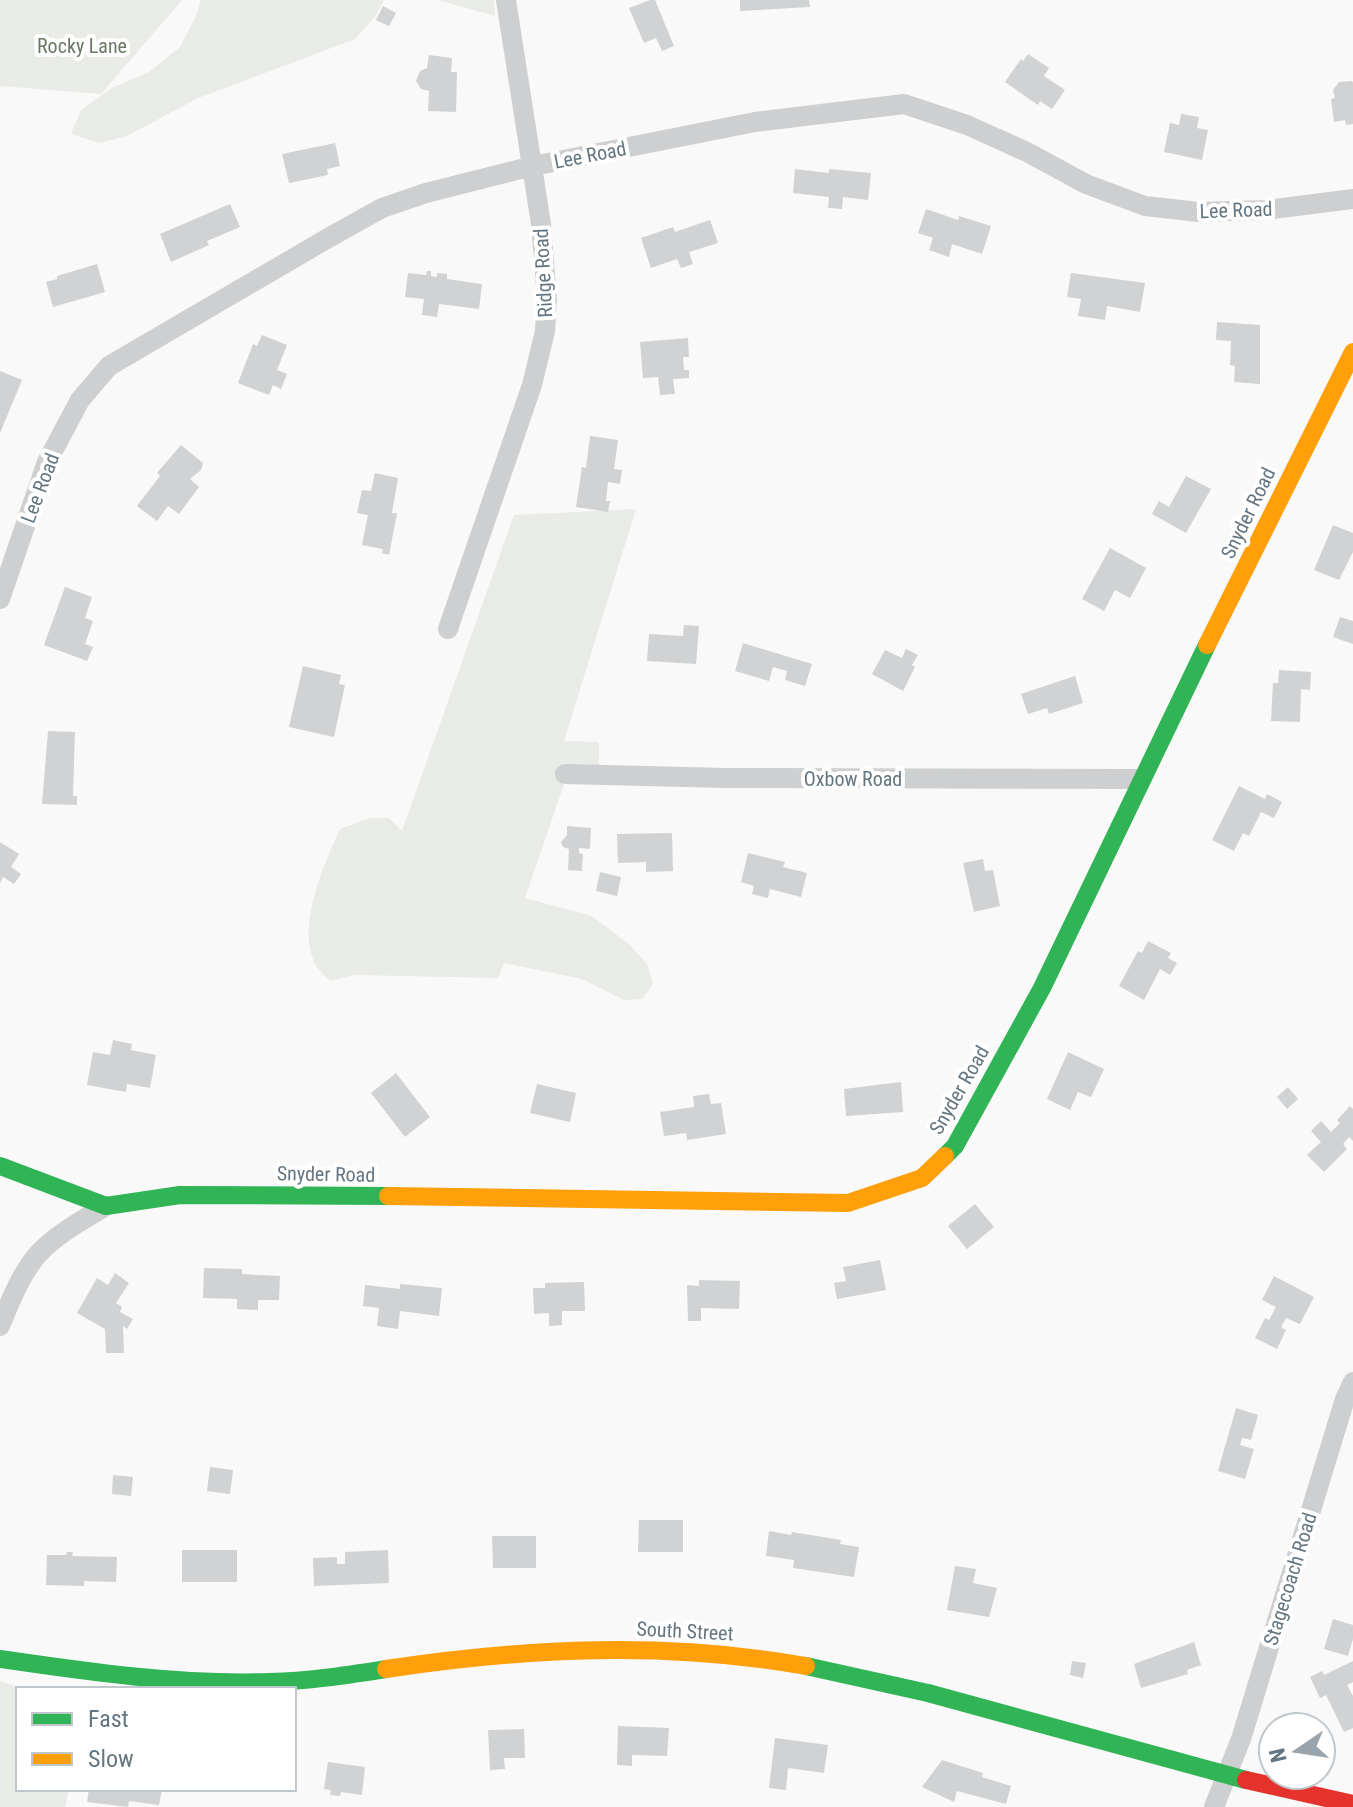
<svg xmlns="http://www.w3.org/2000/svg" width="1353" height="1807" viewBox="0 0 1353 1807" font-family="'Roboto Condensed',sans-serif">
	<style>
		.green { fill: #e8ebe6 }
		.building { fill: #d0d2d3 }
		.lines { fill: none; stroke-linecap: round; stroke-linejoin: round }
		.street { stroke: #cecfd0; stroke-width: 20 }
		.fast { stroke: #30b455; stroke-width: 18 }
		.slow { stroke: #ff9f0a; stroke-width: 18 }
		.jam { stroke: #e5322d; stroke-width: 18 }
		.labels { text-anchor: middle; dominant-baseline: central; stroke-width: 8; stroke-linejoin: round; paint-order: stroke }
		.park-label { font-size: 20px; fill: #687a64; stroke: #fff }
		.street-label { font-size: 20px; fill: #657683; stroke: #fff }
	</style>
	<rect width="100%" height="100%" fill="#f9f9f9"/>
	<!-- green -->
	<path class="green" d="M0 0H182L101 94 0 86Z
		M201 0H384L375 17 355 39 198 98 127 136 99 143 71 134 81 110 112 88 149 72 180 47 195 18Z
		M438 0H494L495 16Z
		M636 509 564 741 599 742V782L565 781 525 898 592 916 630 945 647 964 653 984 642 999 624 1000 582 979 504 963 498 978 355 975 330 981C326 977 321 972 317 967 294 931 324 864 340 829L370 818H389L402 831 514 515Z
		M0 1681 23 1689H18V1789H69L65 1807H0Z"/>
	<!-- building -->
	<path class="building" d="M650 0H655L674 46 662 51 656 38 644 43 629 8Z
		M740 0H809L810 7 740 11Z
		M383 6 396 13 389 26 376 20Z
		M1028 54 1049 68 1044 76 1065 90 1052 109 1040 101 1038 105 1005 82 1021 59 1023 61Z
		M429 55 452 58 451 72H457L456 112 428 111 429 91 421 89 416 81 420 71 427 68Z
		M1351 81 1353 82V124L1346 125 1345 120 1334 122 1331 99 1335 98 1333 90 1339 82Z
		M1181 114 1199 117 1197 128 1208 130 1202 160 1164 152 1170 123 1179 125Z
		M335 143 340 166 327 169 328 175 289 183 282 154Z
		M795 169 829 173V169L871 173 868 200 843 197 842 209 828 208 829 197 793 193Z
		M230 204 240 227 207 241 209 245 171 262 160 234Z
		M926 209 958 220 959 216 991 226 982 254 952 244 949 257 929 250 933 238 918 233Z
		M710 220 718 243 689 252 693 264 681 268 677 259 651 268 641 238 673 227 675 232Z
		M97 264 105 292 53 307 46 282 57 279V276Z
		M427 271H431V276L437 277V273L447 274V279L482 284 479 309 439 304 437 317 422 315 424 299 405 297 408 273 426 275Z
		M1071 273 1145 283 1140 312 1107 306 1105 320 1078 316 1081 299 1067 297Z
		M1217 322 1260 325V384L1234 382 1235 366 1230 365 1231 341 1216 340Z
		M262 335 287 345 277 370 287 374 281 389 273 385 269 395 238 383 253 344 257 346Z
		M688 338 689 357H683L684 370H689V378L673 379 675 394 660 395 658 377 643 378 640 342Z
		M0 371 22 380 0 433Z
		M590 436 618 440 614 469 622 470 620 484 608 482 606 501H610L608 512 576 507 582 467 586 468Z
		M181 445 203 463 201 470 190 479 199 487 179 514 168 506 157 521 137 506 160 476 157 473Z
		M375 473 398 478 392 513H397L389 555 382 553 383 549 362 545 368 515 357 513 362 490 371 491Z
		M1186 476 1211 489 1186 533 1152 514 1159 501 1169 507Z
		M1333 525 1353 533V552L1339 580 1314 570Z
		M1110 548 1146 568 1130 598 1115 590 1104 611 1082 599Z
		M65 587 92 597 85 618 93 621 85 644 93 647 87 661 44 645Z
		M1340 617 1353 621V644L1333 637Z
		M684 625 699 626 696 664 647 661 649 634 683 636Z
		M743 643 812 664 805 686 785 680 787 671 773 667 769 681 735 671Z
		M906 649 918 655 912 665 915 667 903 691 872 674 885 650 902 658Z
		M303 666 341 675 339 684 345 685 334 737 289 727Z
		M1279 670 1311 672 1310 690 1301 689 1300 722 1271 721 1273 683H1278Z
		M1075 676 1083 703 1049 714 1047 708 1028 714 1021 694Z
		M48 731 75 732 73 796H77V805L42 804Z
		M1239 786 1265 799 1267 794 1282 802 1274 818 1261 812 1249 836 1243 833 1234 851 1212 840Z
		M567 826 591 828 590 849 579 848V853L583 854 582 871 568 870 569 849 563 847 561 842 567 835Z
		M672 833 673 871 646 872V862L618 863 617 834Z
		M0 842 19 854 11 867 21 874 14 884 3 877 0 883Z
		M748 853 785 862 783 867 807 873 801 897 770 889 768 898 752 894 754 886 741 882Z
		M983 859 985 871 993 870 1000 906 974 912 963 863Z
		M600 872 621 877 617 896 596 891Z
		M1148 941 1171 953 1168 958 1177 963 1170 975 1160 969 1144 1000 1119 986 1138 951 1142 953Z
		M113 1040 132 1044 131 1050 156 1055 150 1088 127 1084 126 1092 87 1085 93 1052 110 1055Z
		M1068 1052 1104 1069 1091 1097 1078 1092 1070 1110 1047 1099Z
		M396 1073 430 1117 405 1137 371 1093Z
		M901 1082 903 1112 846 1116 844 1089Z
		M537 1084 576 1093 570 1122 530 1113Z
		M1288 1087 1298 1099 1287 1109 1277 1097Z
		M709 1094 711 1104 721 1103 726 1134 687 1140 686 1133 664 1136 660 1112 694 1107 693 1096Z
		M1350 1106 1353 1109V1141L1349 1137 1343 1144 1347 1149 1324 1172 1307 1155 1321 1142 1311 1131 1321 1121 1331 1132 1340 1123 1337 1120Z
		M975 1204 994 1227 967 1249 948 1226Z
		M880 1260 886 1290 837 1299 834 1283 846 1281 843 1267Z
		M204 1268 242 1269V1274L280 1276 279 1300H258V1310L237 1309V1299L203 1298Z
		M115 1273 129 1283 116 1303 122 1307 120 1312 133 1319 127 1329 123 1326 124 1353H106L105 1329 77 1313 97 1278 108 1285Z
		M1274 1276 1314 1297 1300 1324 1286 1318 1281 1327 1286 1330 1277 1349 1255 1338 1265 1318 1269 1320 1276 1307 1262 1300Z
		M699 1280 740 1281 739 1309 701 1308V1321H688L687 1285 699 1286Z
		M584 1282 585 1311H562V1325L549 1326V1313L534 1314 533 1288H545V1283Z
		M400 1284 442 1288 439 1316 400 1311 398 1329 377 1326 379 1308 363 1306 365 1285 400 1289Z
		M1236 1408 1258 1415 1251 1440 1242 1438 1240 1445 1254 1449 1245 1479 1218 1471Z
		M210 1467 233 1470 230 1494 207 1491Z
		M113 1475 133 1477 131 1496 112 1494Z
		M639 1520H683V1552H638Z
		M769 1531 791 1535 792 1532 841 1540 840 1544 859 1547 854 1577 793 1568 794 1560 766 1556Z
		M492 1536H536V1568H493Z
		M182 1550H237V1582H182Z
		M388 1550 389 1583 314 1586 313 1558 337 1557V1564H345V1552Z
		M67 1552H73L72 1556 117 1557 116 1582 84 1581V1586L46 1585 47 1555H66Z
		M955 1566 976 1569 973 1583 997 1588 989 1617 947 1610Z
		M1333 1619 1353 1625V1639L1348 1656 1324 1649Z
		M1194 1642 1201 1665 1187 1670 1188 1674 1141 1688 1134 1664Z
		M1072 1661 1086 1663 1083 1678 1070 1675Z
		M1353 1661V1682L1347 1685 1353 1696V1728L1344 1732 1326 1695 1320 1698 1310 1677 1322 1671 1324 1675Z
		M618 1726 669 1728 667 1756 632 1755V1766L617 1765Z
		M524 1729 525 1758H504L505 1769 490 1770 488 1730Z
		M775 1738 828 1745 824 1773 788 1768 786 1790 769 1788Z
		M942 1760 983 1773 982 1777 1011 1786 1006 1804 957 1791 954 1802 922 1787Z
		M328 1762 365 1767 362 1795 341 1792 340 1796 330 1795 331 1790 324 1789Z
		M89 1789H162L159 1805 129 1801 128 1807 87 1802Z"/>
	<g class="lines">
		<!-- street -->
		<path class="street" d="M0 599 47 462 80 400 109 366 330 237 382 208 426 193 533 166 755 122 904 104 967 125 1027 152 1086 184 1145 206 1198 212 1266 210 1353 199
			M448 629 532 385 545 331 547 299 541 224 506 0
			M565 774 725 778 1141 779
			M0 1326C10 1302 21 1273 39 1253 58 1233 83 1220 106 1206
			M1214 1807 1241 1739 1345 1399 1353 1382"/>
		<!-- fast -->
		<path class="fast" d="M945 1156 955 1146 1042 988 1207 645
			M0 1166 106 1206 180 1195 388 1196
			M0 1659C89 1672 179 1685 270 1682 309 1681 347 1675 386 1669
			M806 1666 928 1693 1246 1780"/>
		<!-- slow -->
		<path class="slow" d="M1207 645 1353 352
			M388 1196 848 1203 922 1178 945 1156
			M386 1669C526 1648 665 1641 806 1666"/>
		<!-- jam -->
		<path class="jam" d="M1246 1780 1353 1804"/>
	</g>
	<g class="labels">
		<!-- park labels -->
		<g class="park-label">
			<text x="82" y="46">Rocky Lane</text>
		</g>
		<!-- street labels -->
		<g class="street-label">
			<text transform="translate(590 155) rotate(-11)">Lee Road</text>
			<text transform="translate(1236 210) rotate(-2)">Lee Road</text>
			<text transform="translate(543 273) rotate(-93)">Ridge Road</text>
			<text transform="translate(40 488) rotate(-69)">Lee Road</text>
			<text transform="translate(1248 513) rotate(-64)">Snyder Road</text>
			<text x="853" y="779">Oxbow Road</text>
			<text transform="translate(959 1090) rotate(-60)">Snyder Road</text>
			<text transform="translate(326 1174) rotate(1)">Snyder Road</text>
			<text transform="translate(1290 1579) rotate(-73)">Stagecoach Road</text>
			<text transform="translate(685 1631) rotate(3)">South Street</text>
		</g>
	</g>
	<!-- legend -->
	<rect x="16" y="1687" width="280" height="104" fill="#ffffff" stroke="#c1c8cd" stroke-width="2"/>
	<rect x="32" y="1713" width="40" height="12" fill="#30b455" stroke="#c1c8cd" stroke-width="2"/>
	<text x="88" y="1727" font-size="24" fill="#657683">Fast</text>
	<rect x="32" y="1753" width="40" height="12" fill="#ff9f0a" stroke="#c1c8cd" stroke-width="2"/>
	<text x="88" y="1767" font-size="24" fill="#657683">Slow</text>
	<!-- north arrow -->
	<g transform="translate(1297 1751) rotate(257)"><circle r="38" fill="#ffffff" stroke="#c1c8cd" stroke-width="2"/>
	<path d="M0-6L14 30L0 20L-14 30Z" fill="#99a4ac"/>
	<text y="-12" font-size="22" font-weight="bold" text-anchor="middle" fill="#657683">N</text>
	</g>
</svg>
